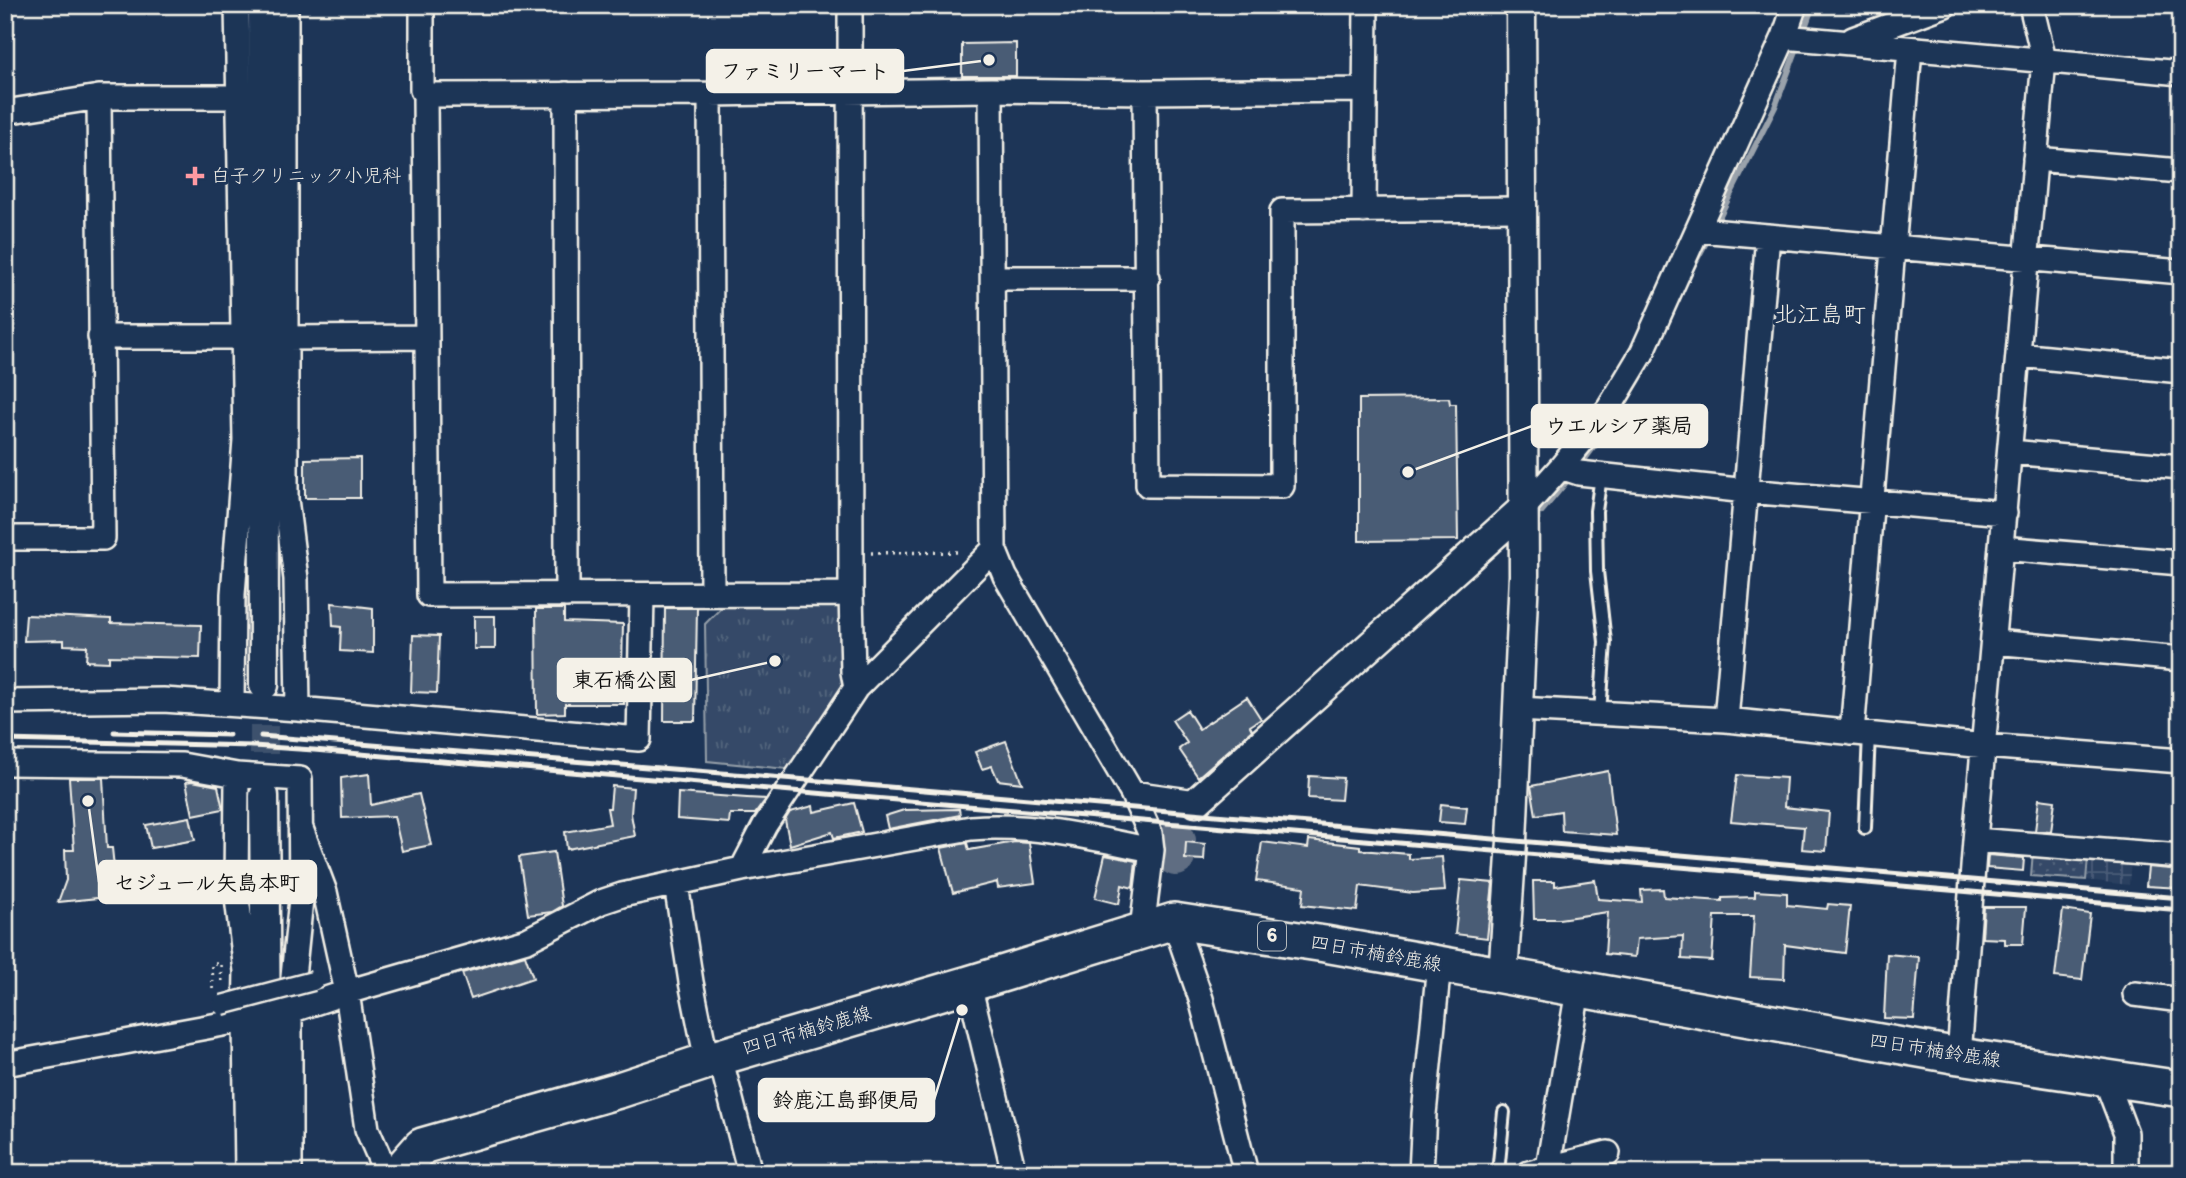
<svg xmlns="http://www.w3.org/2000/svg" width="2186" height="1178" viewBox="0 0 2186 1178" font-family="'Balsamiq Sans','Klee One',sans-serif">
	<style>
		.industrial { fill: url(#industrial-grid) }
		.grass { fill: url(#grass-dots); stroke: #949ea8; stroke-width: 2 }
		.park { fill: url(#park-tufts); stroke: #949ea8; stroke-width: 2 }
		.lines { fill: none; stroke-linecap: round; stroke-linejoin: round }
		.stream { stroke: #9aa2ab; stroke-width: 6 }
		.river { stroke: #5e6d82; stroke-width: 38 }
		.building { fill: #485b74; stroke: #f4f1e8; stroke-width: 2 }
		.tertiary-tunnel { stroke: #3d516d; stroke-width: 28; stroke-dasharray: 28 14; stroke-linecap: butt }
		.service-casing { stroke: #f4f1e8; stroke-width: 16 }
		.minor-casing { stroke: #f4f1e8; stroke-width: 28 }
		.tertiary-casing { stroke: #f4f1e8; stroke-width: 33 }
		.primary-casing { stroke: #f4f1e8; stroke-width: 40 }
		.path { stroke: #f4f1e8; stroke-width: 3.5; stroke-dasharray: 2 5; stroke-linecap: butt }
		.service { stroke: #1d3557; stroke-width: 10 }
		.minor { stroke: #1d3557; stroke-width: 23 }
		.tertiary { stroke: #1d3557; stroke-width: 28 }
		.primary { stroke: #1d3557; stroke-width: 35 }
		.rail { stroke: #f4f1e8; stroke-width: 5 }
		.pedestrian-bridge-casing { stroke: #f4f1e8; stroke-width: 23; stroke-linecap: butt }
		.pedestrian-bridge { stroke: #1d3557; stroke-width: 18 }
		.poi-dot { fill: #ff9aa2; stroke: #1d3557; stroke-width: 2.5 }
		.labels { text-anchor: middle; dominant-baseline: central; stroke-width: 6; stroke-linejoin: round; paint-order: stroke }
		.shield { fill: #1d3557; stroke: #b4b9bc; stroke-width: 2 }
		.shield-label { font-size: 18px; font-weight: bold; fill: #f4f1e8 }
		.poi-label { font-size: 19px; fill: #f4f1e8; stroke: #1d3557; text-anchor: start }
		.street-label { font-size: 19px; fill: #f4f1e8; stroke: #1d3557 }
		.quarter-label { font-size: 23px; fill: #f4f1e8; stroke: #1d3557 }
		.leader { fill: none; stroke: #f4f1e8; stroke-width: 2.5 }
		.callout-dot { fill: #f4f1e8; stroke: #1d3557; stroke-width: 2.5 }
		.callout { fill: #f4f1e8; stroke: #f4f1e8; stroke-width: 2.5 }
		.callout-label { font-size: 21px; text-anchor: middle; font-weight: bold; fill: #111 }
	</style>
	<defs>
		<pattern id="industrial-grid" width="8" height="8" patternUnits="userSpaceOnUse" patternTransform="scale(1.75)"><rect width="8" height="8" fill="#2a4060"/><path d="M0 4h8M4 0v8" fill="none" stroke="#4a5c77"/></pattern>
		<pattern id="grass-dots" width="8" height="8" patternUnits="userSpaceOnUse" patternTransform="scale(1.75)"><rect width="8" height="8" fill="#354a67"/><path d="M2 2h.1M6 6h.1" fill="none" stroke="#53657d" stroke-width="1.8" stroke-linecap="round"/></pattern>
		<pattern id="park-tufts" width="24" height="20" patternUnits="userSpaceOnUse" patternTransform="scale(1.75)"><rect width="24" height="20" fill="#354a67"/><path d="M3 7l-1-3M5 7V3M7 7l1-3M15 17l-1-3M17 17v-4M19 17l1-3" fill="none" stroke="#53657d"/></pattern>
	</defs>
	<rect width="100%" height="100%" fill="#1d3557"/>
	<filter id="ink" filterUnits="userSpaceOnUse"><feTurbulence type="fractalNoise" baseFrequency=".0143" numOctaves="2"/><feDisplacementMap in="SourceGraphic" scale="14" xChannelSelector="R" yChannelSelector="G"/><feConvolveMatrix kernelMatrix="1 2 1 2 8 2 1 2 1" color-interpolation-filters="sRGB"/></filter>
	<g filter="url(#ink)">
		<!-- industrial -->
		<path class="industrial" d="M2088 858 2131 861 2129 885 2086 880Z"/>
		<!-- grass -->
		<path class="grass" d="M2033 851 2088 858 2086 880 2031 876Z"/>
		<!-- park -->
		<path class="park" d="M837 602 844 610V698L797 770 707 761 705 624 725 604Z"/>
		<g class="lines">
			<!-- stream -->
			<path class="stream" d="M1803 33 1813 5
				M1714 227 1775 107 1799 43
				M1691 270 1709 237
				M1622 408 1640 378
				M1579 467 1610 425
				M1541 512 1572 475"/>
			<!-- river -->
			<path class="river" d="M1176 857 1173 847 1177 840"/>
		</g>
		<!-- building -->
		<path class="building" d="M1016 43V76H962V44Z
			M1449 398 1450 404H1456L1458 540 1359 541V399Z
			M360 458V498H305V459Z
			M332 603 373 608V653L340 651 341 627 333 626Z
			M665 608H697L695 721H664Z
			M536 609H564V622L623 624 622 666H624V704H565V713L537 714Z
			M26 615 111 619V623L201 625 200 658 109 656V662L86 661 87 646 64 645V640L24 641Z
			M474 616H495V649H474Z
			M413 635 439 636 437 693 411 692Z
			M1247 697 1261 719 1250 726 1252 730 1198 777 1179 749 1187 743 1172 720 1187 710 1199 729Z
			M1006 741 1022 783 998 780 992 766 982 769 975 752Z
			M1608 771 1616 835 1562 831 1561 811 1536 815 1531 786Z
			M369 774 371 805 419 794 431 845 402 851 394 816 342 818 341 778Z
			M1737 775 1786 778 1784 807 1829 812 1826 851 1802 849 1804 827 1731 821Z
			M1309 776 1343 778 1341 800 1308 798Z
			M69 778H103L107 848H112L117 896 58 902 66 880 65 850H74Z
			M192 781 218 786 223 809 193 815 186 782Z
			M612 786 633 788 631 814 635 836 567 849 565 832 610 824 607 808H610Z
			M678 793 747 798 766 799 755 814H730L729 823 677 819Z
			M2039 799 2055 801 2051 832 2035 831Z
			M854 803 862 832 834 838 832 832 790 845 785 820 790 812 813 806 814 812Z
			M1441 804 1467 807 1465 824 1439 822Z
			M959 809 960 815 888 829 885 816 904 810Z
			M190 817 195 840 151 848 146 825Z
			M1309 840 1360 846V850L1409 854V859L1442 857 1445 891 1413 893 1360 886 1357 911 1302 905 1304 887 1256 881 1262 842 1308 848Z
			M1015 842 1029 843 1035 883 998 888 997 882 953 893 941 848 967 843 969 850Z
			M1186 842 1205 844 1204 860 1185 859Z
			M554 852 562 906 552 912 528 915 519 857Z
			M1105 855 1136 861 1133 888 1122 885 1119 904 1095 898Z
			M1988 855 2024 858 2023 871 1987 868Z
			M2148 867 2181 870V888L2146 886Z
			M1461 880 1493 883 1487 938 1455 934Z
			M1595 880 1598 899 1642 902 1641 890 1663 889 1664 897 1722 901V898L1755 897V891L1787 893V905L1827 909 1828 904 1850 906 1845 953 1785 945 1784 979 1750 977 1754 916H1715L1712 961 1682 959 1683 936 1637 939 1635 957 1605 954 1608 912 1559 919H1534L1533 881H1555V886Z
			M1984 907H2026L2023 944H2005V939L1982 938Z
			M2063 910 2090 914 2082 980 2055 977Z
			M1887 954 1919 957 1914 1019 1884 1018Z
			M525 955 533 978 471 999 462 973Z"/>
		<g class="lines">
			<!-- tertiary-tunnel -->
			<path class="tertiary-tunnel" d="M264 796V685"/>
			<defs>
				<path id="service" d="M1600 713 1605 642 1597 571 1596 511 1601 476
					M1865 828 1869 734
					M1498 1173 1504 1112"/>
				<path id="minor" d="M286 5V499L296 579 298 709 639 739 642 596
					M422 5V90L425 95 429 595 851 594
					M850 5 851 594 853 672 856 688 994 549
					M1784 37 2181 73
					M1853 39 1945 5
					M991 90 994 549 1005 576 1132 793 1150 833 1152 850 1142 929
					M1145 92 1148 485 1282 486V211L1521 209
					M566 94 567 595
					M710 94 712 594
					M425 95 710 94 991 90 1145 92 1365 90
					M5 112 99 97H229
					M2035 159 2181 171
					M1364 211 1366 5
					M1699 230 2181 272
					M993 278H1148
					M100 337H229
					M286 338 426 337
					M2019 355 2181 371
					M2010 452 2181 467
					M1561 467 1579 473 1747 491 2005 513
					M1524 508 1561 467 1609 408 1642 353 1784 37 1795 5
					M5 538H103L99 97
					M2001 548 2181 563
					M1994 642 2181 659
					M5 702 163 700 298 709
					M232 703 233 594 245 440 237 5
					M1518 709 1726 720 1985 746 2181 761
					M1726 720 1768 236
					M1852 733 1910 49
					M5 763 182 765 237 775 236 890 246 971 245 1020
					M237 775 300 779 301 899 290 1006
					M1132 793 1196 802
					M300 826 325 892 347 992 367 1129 386 1173
					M1975 840 2181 856
					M742 869 765 825 856 688
					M676 884 691 982 707 1061
					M1174 921 1201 999 1246 1173
					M969 984 1013 1169
					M2135 994 2181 1000
					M1959 1056 1975 840 2044 60 2031 5
					M720 1057 750 1173
					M5 1064 245 1020 247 1173
					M2105 1078 2126 1133V1173
					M1548 1168 1578 990
					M290 1173V1011L347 992 527 940 601 902 622 895 742 869 971 828C1032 823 1092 838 1152 850
					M1421 1173 1424 1114 1439 964
					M1529 1173 1608 1153"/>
				<path id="tertiary" d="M263 5 264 685
					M264 796 267 1173
					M1196 802 1524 508
					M1503 976 1512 841 1524 575 1521 5"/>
				<path id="primary" d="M398 1173 422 1146 619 1090 720 1057 969 984 1174 921 1325 944 1959 1056 2181 1089"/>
			</defs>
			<!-- service casing -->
			<use href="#service" class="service-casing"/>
			<!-- minor casing -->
			<use href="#minor" class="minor-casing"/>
			<!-- tertiary casing -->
			<use href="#tertiary" class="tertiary-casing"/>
			<!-- primary casing -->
			<use href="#primary" class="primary-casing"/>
			<!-- path -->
			<path class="path" d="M871 553 961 552
				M213 989 212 964H221L222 985"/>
			<!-- service -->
			<use href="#service" class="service"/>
			<!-- minor -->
			<use href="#minor" class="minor"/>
			<!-- tertiary -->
			<use href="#tertiary" class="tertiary"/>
			<!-- primary -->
			<use href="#primary" class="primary"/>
			<!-- rail -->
			<path class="rail" d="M114 732 229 735
				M261 736 796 779 2181 898
				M5 740 253 746 314 750 2181 910"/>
			<defs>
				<path id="pedestrian-bridge" d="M222 1005 313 981"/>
			</defs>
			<!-- pedestrian-bridge casing -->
			<use href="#pedestrian-bridge" class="pedestrian-bridge-casing"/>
			<!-- pedestrian-bridge -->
			<use href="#pedestrian-bridge" class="pedestrian-bridge"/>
		</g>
	</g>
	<!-- markers -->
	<path class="poi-dot" d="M191.5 165.5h7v7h7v7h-7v7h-7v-7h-7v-7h7z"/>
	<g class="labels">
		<!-- shield labels -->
		<rect class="shield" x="1258" y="921.5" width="28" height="29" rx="5"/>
		<g class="shield-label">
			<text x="1272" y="936">6</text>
		</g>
		<!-- poi labels -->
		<g class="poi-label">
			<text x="211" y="176">白子クリニック小児科</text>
		</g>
		<!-- street labels -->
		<g class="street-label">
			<text transform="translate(1376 954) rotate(10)">四日市楠鈴鹿線</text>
			<text transform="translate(807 1031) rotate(-16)">四日市楠鈴鹿線</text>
			<text transform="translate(1935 1051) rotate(9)">四日市楠鈴鹿線</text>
		</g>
		<!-- quarter labels -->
		<g class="quarter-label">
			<text x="1820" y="315">北江島町</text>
		</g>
	</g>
	<!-- callouts -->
	<path class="leader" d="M989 60L903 71M1408 472L1532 426M775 661L691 680M88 801L99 882M962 1010L934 1100"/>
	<g class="callout-dot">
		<circle cx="989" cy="60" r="7"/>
		<circle cx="1408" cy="472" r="7"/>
		<circle cx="775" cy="661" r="7"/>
		<circle cx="88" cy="801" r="7"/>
		<circle cx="962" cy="1010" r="7"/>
	</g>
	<g class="callout">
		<rect x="707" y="50" width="196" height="42" rx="7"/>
		<rect x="1532" y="405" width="175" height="42" rx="7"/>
		<rect x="558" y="659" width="133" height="42" rx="7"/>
		<rect x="99" y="861" width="217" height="42" rx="7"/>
		<rect x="759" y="1079" width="175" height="42" rx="7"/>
	</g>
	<g class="callout-label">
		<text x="805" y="78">ファミリーマート</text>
		<text x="1619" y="433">ウエルシア薬局</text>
		<text x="625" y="687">東石橋公園</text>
		<text x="207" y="890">セジュール矢島本町</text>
		<text x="846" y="1107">鈴鹿江島郵便局</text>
	</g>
	<!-- margin -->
	<rect width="2186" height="1178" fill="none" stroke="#1d3557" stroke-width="28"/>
	<rect x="14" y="14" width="2158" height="1150" fill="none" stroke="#f4f1e8" stroke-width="2.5" filter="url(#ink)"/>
</svg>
